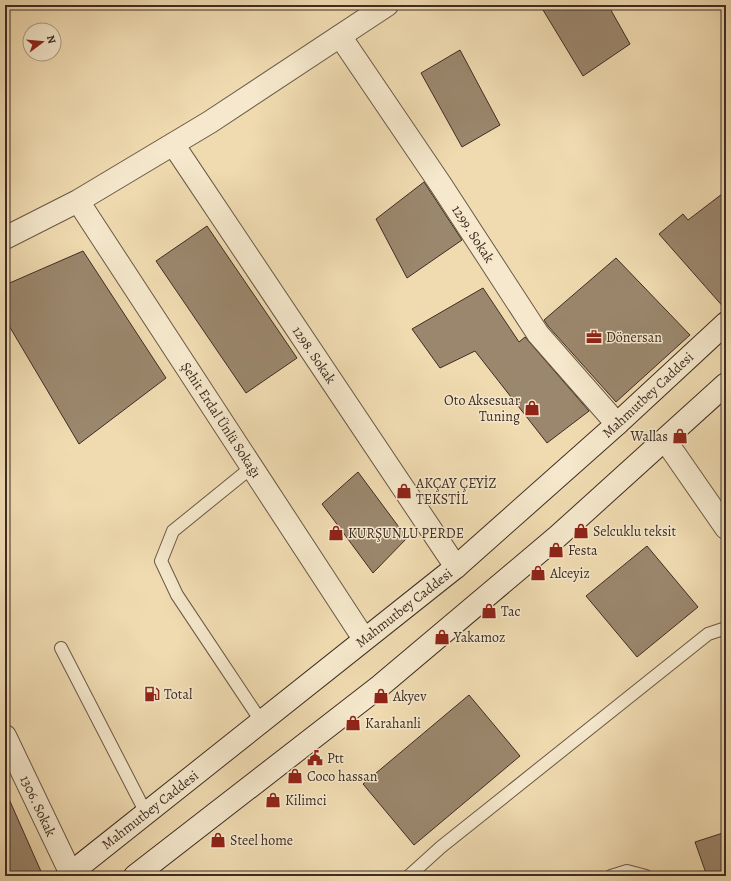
<svg xmlns="http://www.w3.org/2000/svg" width="731" height="881" viewBox="0 0 731 881" font-family="Alegreya,serif">
	<style>
		.building { fill: #9b876d; stroke: #3f2c23 }
		.lines { fill: none; stroke-linecap: round; stroke-linejoin: round }
		.service-casing { stroke: #6b5846; stroke-width: 14 }
		.minor-casing { stroke: #6b5846; stroke-width: 24 }
		.secondary-casing { stroke: #3f2c23; stroke-width: 24 }
		.service { stroke: #f5e8cc; stroke-width: 12 }
		.minor { stroke: #f5e8cc; stroke-width: 22 }
		.secondary { stroke: #f5e8cc; stroke-width: 22 }
		.labels { text-anchor: middle; dominant-baseline: central; stroke-width: 3; stroke-linejoin: round; paint-order: stroke }
		.street-label { font-size: 14px; fill: #3f2c23; stroke: #f5e8cc }
		.poi-label { font-size: 14px; fill: #3f2c23; stroke: #f5e8cc; text-anchor: start }
	</style>
	<rect width="100%" height="100%" fill="#f0dbb1"/>
	<filter id="stains"><feTurbulence type="fractalNoise" baseFrequency=".005" numOctaves="4"/><feColorMatrix values="0 0 0 0 .2 0 0 0 0 .09 0 0 0 0 .02 0 0 0 .5 -.17"/></filter>
	<radialGradient id="worn" r=".72"><stop offset=".6" stop-color="#630" stop-opacity="0"/><stop offset="1" stop-color="#630" stop-opacity=".3"/></radialGradient>
	<!-- building -->
	<path class="building" d="M540 5H608L630 44 583 76Z
		M460 50 500 125 462 147 421 73Z
		M424 182 462 240 407 278 376 219Z
		M726 191V310L659 234 683 214 688 220Z
		M207 226 297 358 246 393 156 261Z
		M83 251 166 378 79 444 5 319V285Z
		M616 258 690 335 616 402 548 326 544 320Z
		M483 288 519 342 525 337 589 411 547 443 475 351 440 368 412 329Z
		M358 472 407 538 373 573 322 504Z
		M647 546 698 607 637 657 586 596Z
		M469 695 520 756 414 845 363 784Z
		M5 790 43 876H5Z
		M726 832V876H707L695 842Z"/>
	<g class="lines">
		<defs>
			<path id="service" d="M252 467 173 531 161 561 177 595 261 721
				M61 648 146 813
				M409 876 441 847 708 634 726 628
				M611 876 627 871 646 876"/>
			<path id="minor" d="M340 36 441 185 538 334 617 424
				M173 144 456 567
				M78 201 364 639
				M5 238 78 201 210 122 387 5
				M665 440 726 528
				M5 736 72 876"/>
			<path id="secondary" d="M67 876 456 567 617 424 726 323
				M135 876 380 686 558 536 726 384"/>
		</defs>
		<!-- service casing -->
		<use href="#service" class="service-casing"/>
		<!-- minor casing -->
		<use href="#minor" class="minor-casing"/>
		<!-- secondary casing -->
		<use href="#secondary" class="secondary-casing"/>
		<!-- service -->
		<use href="#service" class="service"/>
		<!-- minor -->
		<use href="#minor" class="minor"/>
		<!-- secondary -->
		<use href="#secondary" class="secondary"/>
	</g>
	<!-- icons -->
	<defs>
		<symbol id="office-bare" viewBox="-9 -9 18 18"><path d="M-6-3h4V-5.5h4V-3h4V5H-6ZM-1-4.5V-3h2v-1.5ZM-6 0V1H6V0Z" fill="#8f2418" stroke="#f5e8cc" stroke-width="2.5" paint-order="stroke"/></symbol>
		<symbol id="shop-bare" viewBox="-9 -9 18 18"><path d="M-5-2.5h2.3a2.7 3.5 0 0 1 5.4 0H5L5.5 6h-11ZM-1.5-2.5h3a1.5 2.3 0 0 0-3 0Z" fill="#8f2418" stroke="#f5e8cc" stroke-width="2.5" paint-order="stroke"/></symbol>
		<symbol id="fuel-bare" viewBox="-9 -9 18 18"><path d="M-5.5-6h7V0h2V4h1.3V-2.5L3-4.5l.8-.8L6-3V5H2.5V1h-1V6h-7ZM-4.2-4.7v3.2H.2V-4.7Z" fill="#8f2418" stroke="#f5e8cc" stroke-width="2.5" paint-order="stroke"/></symbol>
		<symbol id="civic-bare" viewBox="-9 -9 18 18"><path d="M-.6-6.5H3V-4.5H.6V-3L4-1V1h2V6H-6V1h2V-1L-.6-3ZM-1.2 2.5V6h2.4V2.5Z" fill="#8f2418" stroke="#f5e8cc" stroke-width="2.5" paint-order="stroke"/></symbol>
	</defs>
	<g fill-rule="evenodd">
		<use href="#office-bare" x="583" y="326" width="22" height="22"/>
		<use href="#shop-bare" x="521" y="397" width="22" height="22"/>
		<use href="#shop-bare" x="669" y="425" width="22" height="22"/>
		<use href="#shop-bare" x="393" y="480" width="22" height="22"/>
		<use href="#shop-bare" x="570" y="520" width="22" height="22"/>
		<use href="#shop-bare" x="325" y="522" width="22" height="22"/>
		<use href="#shop-bare" x="545" y="539" width="22" height="22"/>
		<use href="#shop-bare" x="527" y="562" width="22" height="22"/>
		<use href="#shop-bare" x="478" y="600" width="22" height="22"/>
		<use href="#shop-bare" x="431" y="626" width="22" height="22"/>
		<use href="#fuel-bare" x="141" y="683" width="22" height="22"/>
		<use href="#shop-bare" x="370" y="685" width="22" height="22"/>
		<use href="#shop-bare" x="342" y="712" width="22" height="22"/>
		<use href="#civic-bare" x="304" y="747" width="22" height="22"/>
		<use href="#shop-bare" x="284" y="765" width="22" height="22"/>
		<use href="#shop-bare" x="262" y="789" width="22" height="22"/>
		<use href="#shop-bare" x="207" y="829" width="22" height="22"/>
	</g>
	<g class="labels">
		<!-- street labels -->
		<g class="street-label">
			<text transform="translate(473 234) rotate(57)">1299. Sokak</text>
			<text transform="translate(314 355) rotate(56)">1298. Sokak</text>
			<text transform="translate(648 395) rotate(-43)">Mahmutbey Caddesi</text>
			<text transform="translate(221 420) rotate(57)">Şehit Erdal Ünlü Sokağı</text>
			<text transform="translate(404 608) rotate(-38)">Mahmutbey Caddesi</text>
			<text transform="translate(38 806) rotate(65)">1306. Sokak</text>
			<text transform="translate(150 810) rotate(-38)">Mahmutbey Caddesi</text>
		</g>
		<!-- poi labels -->
		<g class="poi-label">
			<text x="606" y="337">Dönersan</text>
			<text x="520" y="400" text-anchor="end">Oto Aksesuar<tspan x="520" dy="16">Tuning</tspan></text>
			<text x="668" y="436" text-anchor="end">Wallas</text>
			<text x="416" y="483">AKÇAY ÇEYİZ<tspan x="416" dy="16">TEKSTİL</tspan></text>
			<text x="593" y="531">Selcuklu teksit</text>
			<text x="348" y="533">KURŞUNLU PERDE</text>
			<text x="568" y="550">Festa</text>
			<text x="550" y="573">Alceyiz</text>
			<text x="501" y="611">Tac</text>
			<text x="454" y="637">Yakamoz</text>
			<text x="164" y="694">Total</text>
			<text x="393" y="696">Akyev</text>
			<text x="365" y="723">Karahanli</text>
			<text x="327" y="758">Ptt</text>
			<text x="307" y="776">Coco hassan</text>
			<text x="285" y="800">Kilimci</text>
			<text x="230" y="840">Steel home</text>
		</g>
	</g>
	<!-- margin -->
	<rect width="731" height="881" fill="none" stroke="#f0dbb1" stroke-width="20"/>
	<rect x="6" y="6" width="719" height="869" fill="none" stroke="#3f2c23" stroke-width="2"/>
	<rect x="10" y="10" width="711" height="861" fill="none" stroke="#3f2c23"/>
	<!-- north arrow -->
	<g transform="translate(42 42) rotate(74)"><circle r="19" fill="#f5e8cc" stroke="#ac9d88"/>
	<path d="M0-3L7 15L0 10L-7 15Z" fill="#8f2418"/>
	<text y="-6" font-size="11" font-weight="bold" text-anchor="middle" fill="#3f2c23">N</text>
	</g>
	<rect width="100%" height="100%" filter="url(#stains)"/>
	<rect width="100%" height="100%" fill="url(#worn)"/>
</svg>
